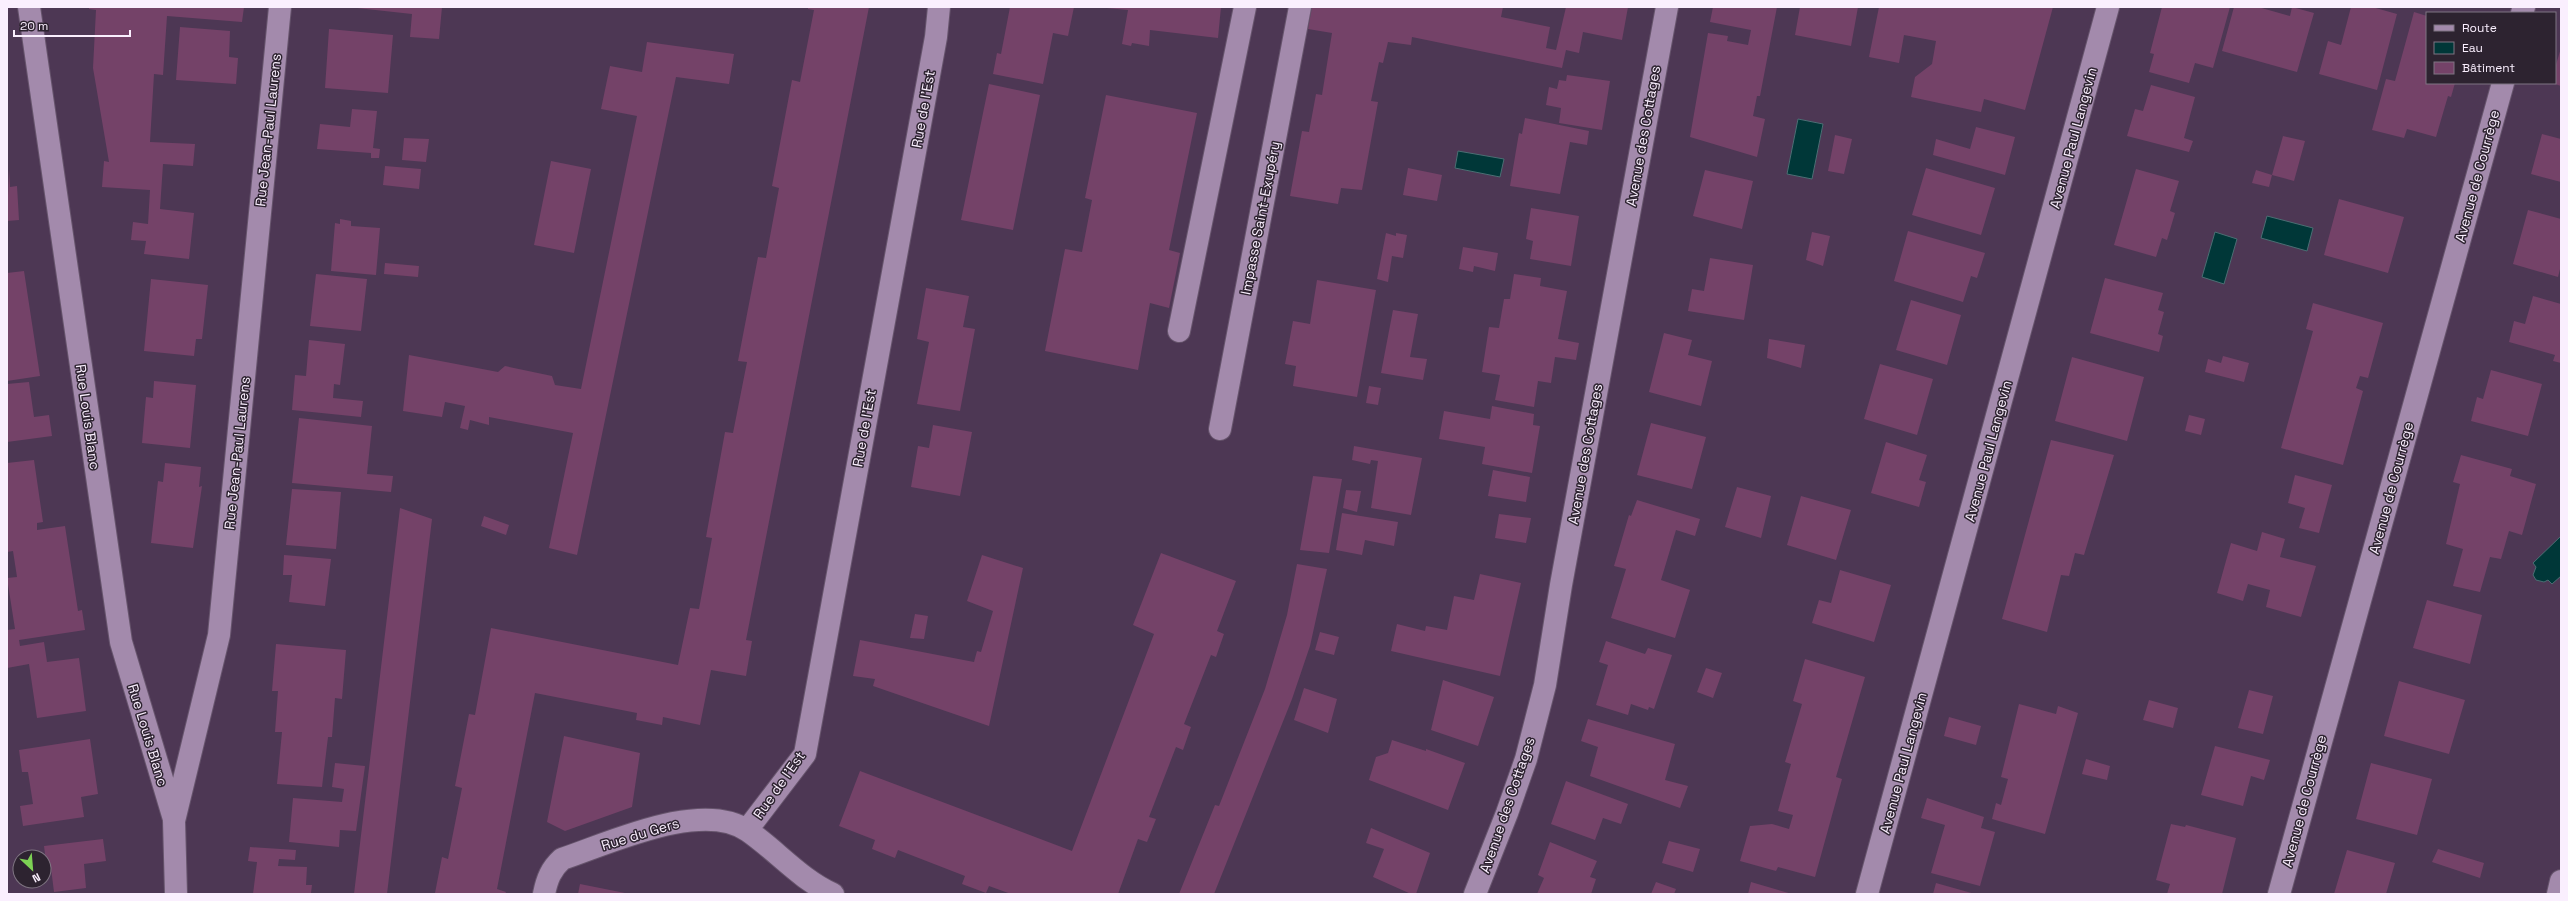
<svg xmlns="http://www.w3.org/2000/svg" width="2568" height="901" viewBox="0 0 2568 901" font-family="'Space Grotesk',sans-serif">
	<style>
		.water { fill: #003738; stroke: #4b6e73 }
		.building { fill: #744268 }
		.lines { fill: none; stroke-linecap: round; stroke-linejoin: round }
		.minor-casing { stroke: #66546c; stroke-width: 24 }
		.minor { stroke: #a38aac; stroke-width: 22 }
		.labels { text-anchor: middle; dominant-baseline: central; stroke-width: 3; stroke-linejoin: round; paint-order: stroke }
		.street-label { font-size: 14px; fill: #faeffe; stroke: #2d2330 }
	</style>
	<rect width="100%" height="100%" fill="#4d3754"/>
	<!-- water -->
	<path class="water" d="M1798 119 1823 124 1812 179 1787 174Z
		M1458 151 1504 159 1500 177 1455 168Z
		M2267 216 2313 228 2307 251 2261 238Z
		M2215 232 2237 239 2224 284 2202 277Z
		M2561 536V576L2552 584 2548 580 2544 582 2536 580 2533 575 2536 567 2533 563Z"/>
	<!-- building -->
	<path class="building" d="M89 7H244L242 22 167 16 163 75 154 74 150 142 195 144 193 166 163 164 160 209 194 213 189 259 144 254 146 241 131 240 133 222 148 224 150 190 102 187 104 161 109 162 93 68 96 10 89 9Z
		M348 7H442L439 39 410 37 412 14Z
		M808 7H869L746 640 752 641 746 676 711 670 700 725 663 717 662 725 636 720 637 713 535 693 497 889 506 892 505 894 435 893 442 857 448 859 462 788 455 786 469 714 475 715 491 628 678 665 690 608 699 609 712 538 706 537 725 432 733 433 747 362 738 361 758 257 766 258 779 188 772 186 792 80 800 82 814 10 808 9Z
		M1010 7H1074L1068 36 1053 33 1043 84 993 74 997 53 1001 54Z
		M1096 7H1221L1218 38 1150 30 1149 46 1132 43 1131 46 1122 44 1128 10Z
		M1312 7H1503L1501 17 1550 27 1546 48 1556 50 1566 7H1628L1622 40 1583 32 1579 53 1566 50 1562 68 1412 37 1411 45 1388 42 1383 63 1379 62 1371 101 1378 102 1362 190 1341 188 1338 204 1290 196 1302 131 1309 132 1316 94 1322 95 1332 33 1308 29Z
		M1713 7H1777L1760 96H1757L1753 116 1765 119 1757 157 1690 137 1708 33 1728 36 1727 41 1748 45 1751 30 1710 22Z
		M1800 7H1858L1851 46 1795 35Z
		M1879 7H2053L2025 110 1984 99 1981 112 1911 97 1915 77 1932 64 1936 41 1904 35 1899 63 1869 57Z
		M2162 7H2230L2213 68 2195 63 2189 83 2149 72 2154 54 2150 53Z
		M2234 7H2258L2290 16 2292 7 2314 13 2297 72 2222 51Z
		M2351 7H2372L2397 14 2377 90 2319 74 2328 41 2341 45Z
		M2414 12 2427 16V83H2455L2451 97 2448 96 2436 137 2407 129 2404 138 2372 130 2386 79 2395 81Z
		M180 27 230 31 229 57 238 58 236 84 176 80Z
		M329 29 393 35 388 93 325 88Z
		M647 42 734 54 729 84 676 77 577 555 549 548 573 433 489 417V425L470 420 468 430 460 428 465 406 445 402 442 417 403 411 409 355 498 372 505 366 552 376 555 385 581 389 637 116 601 109 610 66 642 72Z
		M2561 48V86L2552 83H2555V68Z
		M1567 75 1610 81 1602 130 1559 123 1561 108 1546 105 1549 87 1557 89 1559 80 1566 81Z
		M989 84 1040 95 1013 230 961 220Z
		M2151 85 2195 97 2184 138 2193 141 2189 152 2127 136 2135 109 2143 111Z
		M1106 95 1197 113 1169 250 1180 253 1169 308 1150 303 1138 370 1045 351 1065 249 1082 252 1092 200 1085 198Z
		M352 109 377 111 373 148 380 149 379 158H371V153L317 149 320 124 350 127Z
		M1525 118 1589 131 1587 145 1570 142 1560 194 1510 186 1519 133 1522 134Z
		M1976 127 2015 137 2005 175 1933 155 1936 139 1970 149Z
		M2542 134 2561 139V182L2531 174Z
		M1835 135 1852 139 1844 174 1828 171Z
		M2283 136 2305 141 2294 181 2272 175 2269 187 2252 183 2256 170 2272 175Z
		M404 138 429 139 426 162 402 160Z
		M551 161 591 169 574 253 534 245Z
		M385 166 421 169 419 189 383 185Z
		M1408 168 1442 175 1437 201 1403 195Z
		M1926 168 1995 188 1981 235 1912 215Z
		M2136 169 2179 181 2170 211 2175 213 2167 240 2162 238 2156 257 2114 245Z
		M9 170 10 187 17 186 19 220 7 221Z
		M1705 170 1753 181 1742 229 1693 216Z
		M2339 199 2404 217 2388 273 2324 255Z
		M1531 208 1579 216 1571 266 1530 259 1533 241 1526 239Z
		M2528 210 2561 219V265L2558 277 2513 264Z
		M340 219 351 221V226L380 228 376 275 331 271 335 223 340 224Z
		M1908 231 1985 253 1977 278 1971 276 1963 302 1894 281Z
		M1812 232 1830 236 1823 266 1806 260Z
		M1386 233 1396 236V233L1407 235 1403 258 1392 256 1388 282 1377 279Z
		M1463 247 1498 253 1495 271 1474 266 1473 272 1459 269Z
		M1710 258 1753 265 1744 320 1688 311 1692 289 1704 291Z
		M385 263 419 266 418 277 384 274Z
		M24 271 40 376 7 381V273Z
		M316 274 367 279 361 331 310 326Z
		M1514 274 1541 278 1540 286 1567 291 1558 339 1579 343 1576 360 1555 357 1551 383 1538 381 1534 407 1495 400 1500 375 1482 372 1489 327 1499 328 1504 299H1510Z
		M2105 278 2163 293 2158 310 2164 312 2158 334 2163 336 2159 352 2090 333Z
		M151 279 208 285 202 339H196L194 356 144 351Z
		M1317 280 1376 290 1357 397 1293 386 1296 366 1285 364 1293 321 1310 324Z
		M926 288 969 296 963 327 975 329 960 411 917 404 929 342 917 339Z
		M2533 296 2561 304V363L2553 361 2555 355 2509 342 2514 321 2525 324Z
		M1911 300 1961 315 1947 365 1896 350Z
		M2313 303 2383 323 2368 378 2360 376 2356 388 2363 391 2343 465 2281 448 2313 331 2306 329Z
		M1393 310 1418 314 1410 357 1427 359 1423 380 1381 373Z
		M1664 333 1692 340 1688 355 1712 361 1701 406 1649 392Z
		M1769 339 1805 345 1801 368 1767 358Z
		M309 340 345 344 340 385 334 384 333 398 363 401 361 417 292 410 295 375 306 376Z
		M2223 356 2249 363 2244 382 2205 372 2208 359 2221 363Z
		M2072 357 2144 377 2127 441 2055 421Z
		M1880 364 1933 379 1917 435 1864 419Z
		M2491 370 2542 384 2528 436 2471 421 2477 397 2483 399Z
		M154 381 196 385 190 448 142 443 146 397 153 398Z
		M29 382 34 417 49 415 52 436 7 442V384Z
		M1369 386 1381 388 1378 405 1366 403Z
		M1492 406 1534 414 1533 425 1540 426 1532 473 1482 464 1485 447 1439 439 1444 411 1490 419Z
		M2189 415 2205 419 2201 435 2185 431Z
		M299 418 372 426 367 474 393 476 391 492 292 483Z
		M1651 423 1706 437 1692 489 1637 475Z
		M933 425 972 432 960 496 911 487 918 446 929 448Z
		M2051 440 2114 455 2084 555 2075 553 2069 576 2061 575 2047 632 2002 619Z
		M1886 442 1927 455 1919 480 1926 482 1919 507 1871 493Z
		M1354 446 1422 458 1411 515 1371 508 1378 461 1371 460 1370 464 1352 460Z
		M2461 455 2512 469 2510 476 2536 484 2522 535 2509 531 2501 559 2490 557 2480 592 2453 586 2463 549 2446 544 2460 484 2453 482Z
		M34 460 43 522 37 523V530L65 526 78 611 82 610 85 630 19 640 20 646 44 642 47 662 79 658 86 711 37 718 29 664 7 668V630L15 629 7 578 17 577 13 551 7 552V463Z
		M165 463 201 467 199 487 202 486 193 548 151 543 158 481 163 482Z
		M1493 470 1530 477 1526 502 1488 496Z
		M2295 475 2332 485 2319 533 2299 528 2305 508 2288 503Z
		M1313 476 1342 479 1329 553 1300 550Z
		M1737 487 1771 496 1761 538 1725 527Z
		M292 489 341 492 336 549 286 545Z
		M1346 490 1361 491 1357 512 1343 508Z
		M1801 496 1851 510 1836 560 1787 545Z
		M1637 500 1700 519 1695 536 1676 530 1661 580 1690 590 1675 638 1611 618 1626 569 1614 566 1629 515 1631 516Z
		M400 508 432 519 387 894H354Z
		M1342 513 1398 522 1394 546 1365 540 1362 555 1336 550Z
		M1499 514 1531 518 1526 543 1495 538Z
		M484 516 509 525 506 535 481 526Z
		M2262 532 2285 539 2280 557 2316 566 2301 617 2266 607 2270 590 2248 584 2243 601 2217 593 2231 543 2257 551Z
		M1161 553 1236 581 1217 631 1224 634 1216 657 1211 655 1184 724 1191 727 1183 750 1176 747 1149 817 1156 819 1147 842 1138 839 1118 894H1011L989 886 986 893 962 884 965 876 898 850 895 858 872 849 875 840 839 826 860 771 1072 851 1154 634 1133 625Z
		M284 555 331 559 325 606 289 602 292 575H283Z
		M982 555 1023 568 989 726 873 686 875 679 853 676 860 640 974 662 977 651 981 652 993 611 967 601Z
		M1297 564 1327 569 1310 646 1292 699 1214 894H1179L1215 805 1219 806 1265 689 1287 615Z
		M1840 570 1891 585 1874 642 1812 623 1819 600 1831 603Z
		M1480 574 1521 583 1500 676 1391 651 1397 624 1425 631 1426 626 1447 630 1454 596 1474 600Z
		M2427 600 2482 615 2470 664 2413 648Z
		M915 614 928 616 924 639 910 638Z
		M1320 632 1339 637 1334 655 1315 650Z
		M1606 641 1645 654 1648 648 1672 655 1654 709 1649 707 1648 710 1631 704 1628 715 1596 705 1608 665 1599 662Z
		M276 644 346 650 342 699 335 698 332 737H328L322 787 277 784 282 732H275L278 691H272Z
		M1805 659 1865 677 1836 777 1842 779 1815 877 1778 867 1776 871 1740 861 1750 826 1772 824 1789 829 1793 815 1778 811 1791 764 1785 762 1802 704 1793 701Z
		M1706 668 1722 673 1713 698 1697 692Z
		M1443 680 1494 697 1478 746 1431 730Z
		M2399 681 2465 700 2449 754 2384 736Z
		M1304 688 1337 699 1328 733 1294 720Z
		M2249 690 2273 696 2263 734 2238 728Z
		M2149 700 2178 708 2173 728 2143 720Z
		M2019 704 2056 714 2058 706 2078 713 2045 834 1992 819 1996 803 2001 805 2008 779 2001 777Z
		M1949 717 1981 726 1976 745 1944 736Z
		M1588 719 1675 744 1665 780 1688 786 1680 808 1590 776 1598 747 1581 741Z
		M564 736 640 753 632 807 565 831 547 822Z
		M90 739 98 794 81 797 84 817 23 826 20 806 33 804 28 772H22L19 750Z
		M1392 740 1426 751V749L1465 763 1448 810 1369 780 1376 757 1388 753Z
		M2215 746 2270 760 2264 780 2251 776 2243 806 2201 795Z
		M2086 759 2110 766 2107 780 2082 774Z
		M335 763 365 766 356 831 340 830 339 847 289 842 293 798 342 802 344 789 332 787Z
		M2371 763 2432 779 2417 835 2356 819Z
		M1566 781 1628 804 1621 824 1603 818 1595 840 1551 824Z
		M1927 798 1984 817 1981 828 1995 832 1980 886 1931 873 1945 825 1921 818Z
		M2171 824 2185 827 2186 825 2236 838 2222 894H2167L2170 884 2156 880Z
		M1371 828 1430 853 1416 894H1411L1373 877 1384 849 1366 843Z
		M103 839 106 861 84 864 86 888 54 892 51 868 47 869 44 846Z
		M1669 841 1700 849 1693 872 1662 863Z
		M1550 842 1597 861 1590 877 1596 879 1591 894H1537L1544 878 1538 875Z
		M250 847 296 850 295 860 279 859 278 866 307 867 306 885H312L311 893 253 894 257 862 248 861Z
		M2438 849 2484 863 2480 878 2432 862Z
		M2347 850 2395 863 2386 894H2334Z
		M1656 882 1676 889 1674 894H1651Z
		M1751 882 1792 894H1748Z
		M1936 883 1975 894H1933Z
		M580 884 625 893 624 894H578Z"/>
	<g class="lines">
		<defs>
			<path id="minor" d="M29 7 121 642 174 819
				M2522 13 2524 7
				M1179 331 1245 7
				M1220 429 1300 7
				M747 830 805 754 936 37 939 7
				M176 894 174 821 219 635 280 7
				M544 894C547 879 551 869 562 859 610 843 703 799 748 831 777 851 801 880 833 894
				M1475 894 1507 813 1526 759 1545 685 1561 585 1667 7
				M1867 894 2108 7
				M2279 894 2503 83
				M2558 894 2561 881"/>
		</defs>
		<!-- minor casing -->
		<use href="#minor" class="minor-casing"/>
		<!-- minor -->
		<use href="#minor" class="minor"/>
	</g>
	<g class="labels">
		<!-- street labels -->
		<g class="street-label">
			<text transform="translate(923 109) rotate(-80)">Rue de l'Est</text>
			<text transform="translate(268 130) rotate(-84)">Rue Jean-Paul Laurens</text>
			<text transform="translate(1643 136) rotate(-80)">Avenue des Cottages</text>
			<text transform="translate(2073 138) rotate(-75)">Avenue Paul Langevin</text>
			<text transform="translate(2477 176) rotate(-75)">Avenue de Courrège</text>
			<text transform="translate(1260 218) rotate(-79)">Impasse Saint-Exupéry</text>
			<text transform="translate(88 417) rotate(82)">Rue Louis Blanc</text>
			<text transform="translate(864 428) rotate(-80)">Rue de l'Est</text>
			<text transform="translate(1988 451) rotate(-75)">Avenue Paul Langevin</text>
			<text transform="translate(237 453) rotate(-84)">Rue Jean-Paul Laurens</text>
			<text transform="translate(1585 454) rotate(-80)">Avenue des Cottages</text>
			<text transform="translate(2391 488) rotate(-75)">Avenue de Courrège</text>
			<text transform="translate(148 735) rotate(73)">Rue Louis Blanc</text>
			<text transform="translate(1903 763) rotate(-75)">Avenue Paul Langevin</text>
			<text transform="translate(779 785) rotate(-55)">Rue de l'Est</text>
			<text transform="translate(2304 801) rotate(-75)">Avenue de Courrège</text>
			<text transform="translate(1507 805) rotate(-71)">Avenue des Cottages</text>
			<text transform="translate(640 834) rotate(-17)">Rue du Gers</text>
		</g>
	</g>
	<!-- border -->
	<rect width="2568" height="901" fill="none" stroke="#faeffe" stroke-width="16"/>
	<!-- legend -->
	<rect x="2426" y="12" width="130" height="72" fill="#2d2330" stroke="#7f7582"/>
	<rect x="2434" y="25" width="20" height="6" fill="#a38aac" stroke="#7f7582"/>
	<text x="2462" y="32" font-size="12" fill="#faeffe">Route</text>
	<rect x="2434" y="42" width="20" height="12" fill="#003738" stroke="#7f7582"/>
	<text x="2462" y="52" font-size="12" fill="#faeffe">Eau</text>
	<rect x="2434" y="62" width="20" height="12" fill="#744268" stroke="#7f7582"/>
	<text x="2462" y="72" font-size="12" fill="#faeffe">Bâtiment</text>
	<!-- north arrow -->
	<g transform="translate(32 869) rotate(154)"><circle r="19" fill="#2d2330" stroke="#7f7582"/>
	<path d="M0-3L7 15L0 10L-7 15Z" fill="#7dd154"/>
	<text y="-6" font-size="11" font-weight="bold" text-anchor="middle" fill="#faeffe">N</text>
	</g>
	<!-- scale -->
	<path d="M14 30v6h116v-6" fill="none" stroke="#faeffe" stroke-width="2"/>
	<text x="20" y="30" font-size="12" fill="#faeffe" stroke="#2d2330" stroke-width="3" paint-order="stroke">20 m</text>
</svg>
